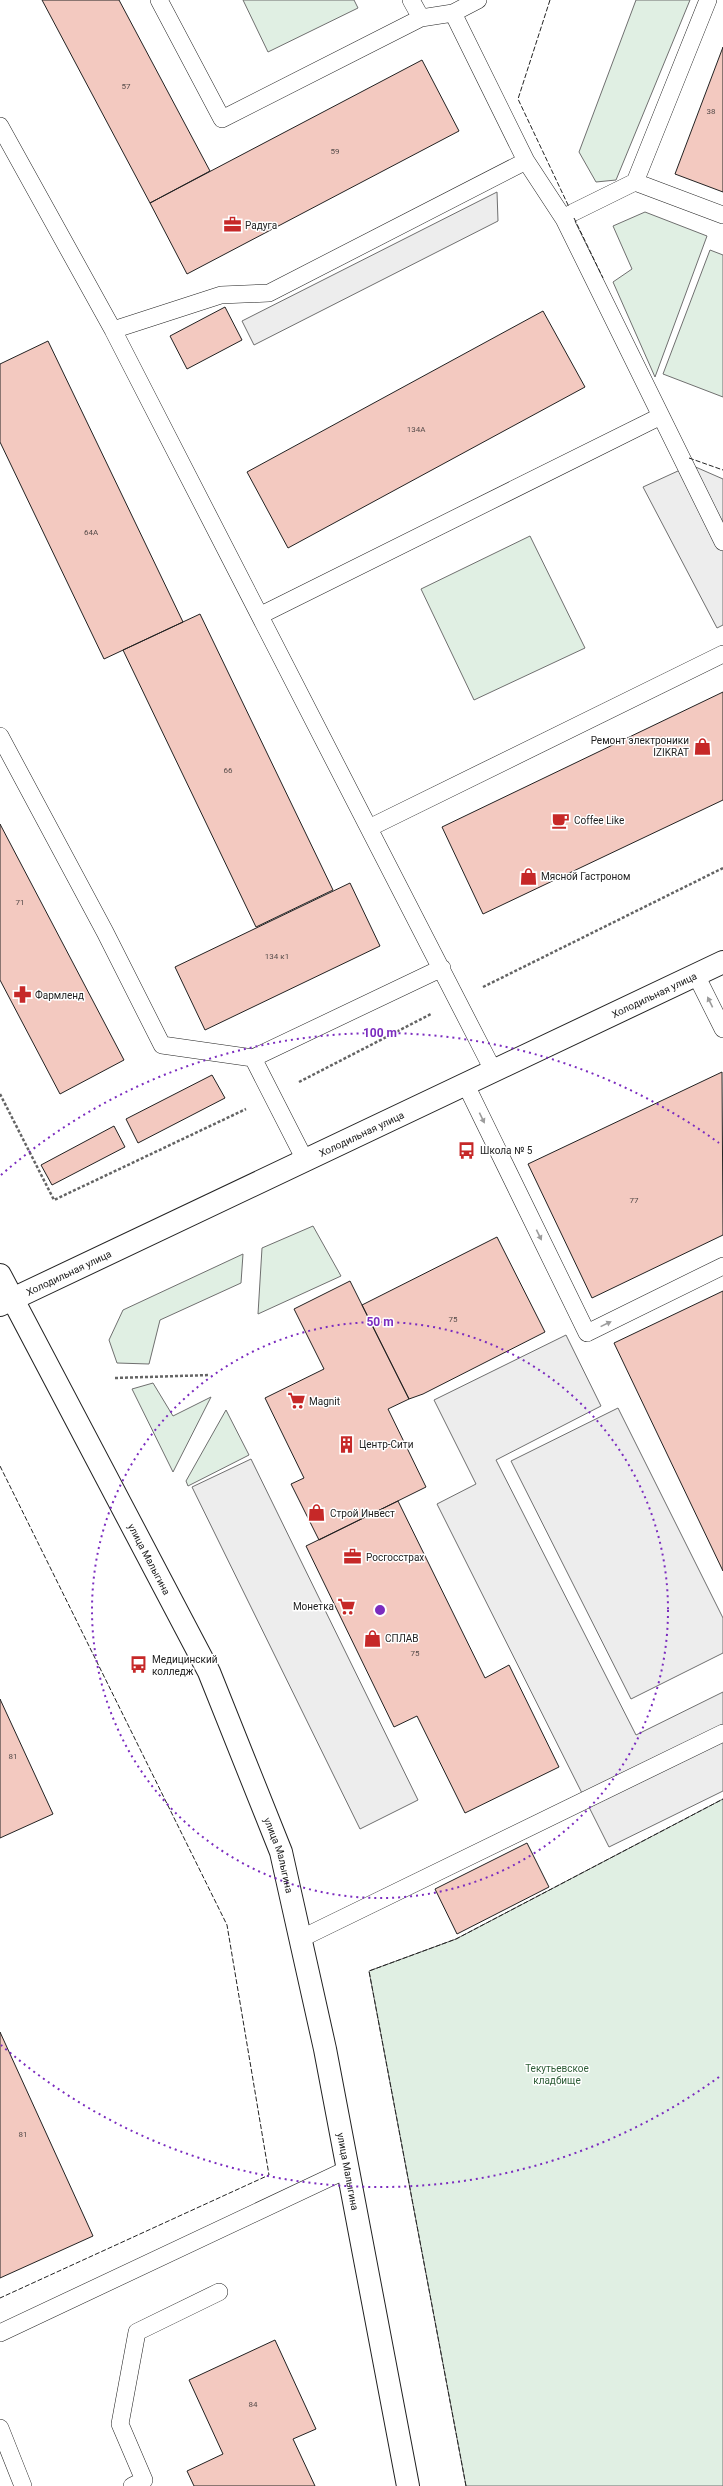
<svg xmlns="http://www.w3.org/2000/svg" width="723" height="2486" viewBox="0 0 723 2486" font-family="Roboto,sans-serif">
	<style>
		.green { fill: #e0efe3; stroke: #6f6f6f }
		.parking { fill: #ededed; stroke: #6f6f6f }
		.building { fill: #f3c9c0; stroke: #222 }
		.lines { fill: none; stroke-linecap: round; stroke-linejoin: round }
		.service-casing { stroke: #222; stroke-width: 18 }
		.tertiary-casing { stroke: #222; stroke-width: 24 }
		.path { stroke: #646464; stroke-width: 2.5; stroke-dasharray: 3 2; stroke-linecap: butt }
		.service { stroke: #fff; stroke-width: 17 }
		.tertiary { stroke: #fff; stroke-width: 22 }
		.fence { stroke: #222; stroke-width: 1; stroke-dasharray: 5 2; stroke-linecap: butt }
		.oneway { fill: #9c9c9c }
		.ring { fill: none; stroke: #7b2cbf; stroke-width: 2; stroke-dasharray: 2 4 }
		.labels { text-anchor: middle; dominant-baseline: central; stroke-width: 3; stroke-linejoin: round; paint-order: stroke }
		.number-label { font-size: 8px; fill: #564c4a }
		.poi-label { font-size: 10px; fill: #222; stroke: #fff; text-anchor: start }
		.street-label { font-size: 10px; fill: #222; stroke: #fff }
		.park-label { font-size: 10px; fill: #2f5e38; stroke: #fff }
		.centre { fill: #7b2cbf; stroke: #fff; stroke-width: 2 }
		.ring-label { font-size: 12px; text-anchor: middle; font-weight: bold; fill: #7b2cbf; stroke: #fff; stroke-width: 3; stroke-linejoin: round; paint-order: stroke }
	</style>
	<rect width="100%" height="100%" fill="#fff"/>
	<!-- green -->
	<path class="green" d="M243 0H354L358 8 268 52Z
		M636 0H690L616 180 596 182 579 152Z
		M645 212 707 236 655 377 613 282 632 269 613 226Z
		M710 250 723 255V397L663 374Z
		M530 536 585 648 474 700 421 589Z
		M313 1226 341 1276 258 1314 262 1248Z
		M243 1254 241 1283 160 1320 149 1364 117 1363 109 1340 123 1310Z
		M153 1383 173 1416 211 1397 173 1472 132 1389Z
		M226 1410 249 1455 188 1486 186 1481Z
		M723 1799V2486H466L369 1971 456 1939Z"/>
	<!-- parking -->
	<path class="parking" d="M497 192 498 221 254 345 242 321Z
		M691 465 723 479V625L717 628 643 487Z
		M566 1335 601 1406 496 1460 636 1735 723 1692V1791L609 1847 437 1504 476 1484 434 1400Z
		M618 1408 723 1618V1653L631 1699 511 1461Z
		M251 1459 418 1800 360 1829 192 1487Z"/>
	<!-- building -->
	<path class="building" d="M42 0H119L210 171 150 203Z
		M723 47V192L675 174Z
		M422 60 459 131 187 274 150 203Z
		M225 307 242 340 187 369 170 336Z
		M543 311 585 387 288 548 247 472Z
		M48 341 183 622 104 659 0 442V364Z
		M200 614 333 890 256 927 123 650Z
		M723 692V800L483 914 442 827Z
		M0 824 124 1060 60 1094 0 980Z
		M350 883 380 946 205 1030 175 967Z
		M722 1072 723 1235 592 1298 528 1164Z
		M212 1075 225 1098 138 1143 126 1119Z
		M114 1126 125 1147 52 1185 41 1165Z
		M497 1237 545 1332 423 1394 409 1399 362 1305Z
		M350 1281 409 1399 388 1409 426 1487 319 1540 291 1484 304 1478 265 1398 324 1369 294 1309Z
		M723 1291V1571L614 1343Z
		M398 1501 485 1678 509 1665 559 1767 465 1813 417 1716 394 1727 306 1546Z
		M0 1699 53 1814 0 1838Z
		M527 1843 549 1887 457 1934 435 1889Z
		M0 2032 93 2236 0 2278Z
		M275 2340 316 2429 293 2439 315 2486H194L187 2471 223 2454 189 2380Z"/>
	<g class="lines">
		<defs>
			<path id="service" d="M159 0 222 119 421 18
				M411 0 421 18 453 13 526 161 564 219 723 542
				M453 13 478 0
				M0 126 113 330 493 1070
				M635 182 708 0
				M564 219 572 213 635 182 723 215
				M113 330 221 295 269 293 526 161
				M261 615 661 416
				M0 736 105 932 162 1045 253 1058 442 968
				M369 828 723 654
				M696 975 723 1029
				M253 1058 305 1160
				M465 1083 587 1333 723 1266
				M300 1939 723 1733
				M0 2333 348 2169
				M0 2428 23 2486
				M132 2486 144 2480 120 2424 137 2332 219 2292"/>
			<g id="tertiary">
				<path id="s1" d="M0 1275 209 1672 281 1852 325 2049 408 2486"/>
				<path id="s2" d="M0 1305 723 962"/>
			</g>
		</defs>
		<!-- service casing -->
		<use href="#service" class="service-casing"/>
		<!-- tertiary casing -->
		<use href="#tertiary" class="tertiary-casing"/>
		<!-- path -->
		<path class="path" d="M483 987 723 868
			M299 1082 431 1014
			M0 1094 54 1200 246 1109
			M115 1378 210 1375"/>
		<!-- service -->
		<use href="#service" class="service"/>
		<!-- tertiary -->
		<use href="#tertiary" class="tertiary"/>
		<!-- fence -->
		<path class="fence" d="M550 0 518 99 569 207
			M574 218 603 278
			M689 458 723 470
			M0 1466 227 1925 269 2175 0 2298
			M466 2486 369 1971 456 1939 723 1799"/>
	</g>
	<!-- one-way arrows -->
	<defs><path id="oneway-solid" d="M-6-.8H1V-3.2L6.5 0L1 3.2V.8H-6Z"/></defs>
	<g class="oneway">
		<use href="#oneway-solid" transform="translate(710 1002) rotate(-116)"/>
		<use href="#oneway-solid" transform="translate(482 1118) rotate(64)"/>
		<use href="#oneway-solid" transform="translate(539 1235) rotate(64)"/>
		<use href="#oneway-solid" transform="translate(606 1324) rotate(-26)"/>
	</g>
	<!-- distance rings -->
	<g class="ring">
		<circle cx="380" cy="1610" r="288"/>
		<path d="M719 2077A577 577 0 0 1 1 2045M1 1175A577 577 0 0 1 719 1143"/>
	</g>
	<!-- icons -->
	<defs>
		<symbol id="office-bare" viewBox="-9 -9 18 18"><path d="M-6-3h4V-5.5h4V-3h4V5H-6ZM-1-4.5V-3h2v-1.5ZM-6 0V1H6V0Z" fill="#c62828" stroke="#fff" stroke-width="2.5" paint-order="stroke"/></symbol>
		<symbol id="shop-bare" viewBox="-9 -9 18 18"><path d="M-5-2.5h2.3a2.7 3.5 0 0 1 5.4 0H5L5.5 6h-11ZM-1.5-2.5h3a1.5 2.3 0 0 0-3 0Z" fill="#c62828" stroke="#fff" stroke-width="2.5" paint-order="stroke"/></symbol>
		<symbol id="cafe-bare" viewBox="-9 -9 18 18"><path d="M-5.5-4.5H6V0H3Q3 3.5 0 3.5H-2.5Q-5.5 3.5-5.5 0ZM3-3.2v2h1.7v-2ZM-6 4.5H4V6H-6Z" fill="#c62828" stroke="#fff" stroke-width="2.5" paint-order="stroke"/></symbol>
		<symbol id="pharmacy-bare" viewBox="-9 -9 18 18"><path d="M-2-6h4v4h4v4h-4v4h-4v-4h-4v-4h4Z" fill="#c62828" stroke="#fff" stroke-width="2.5" paint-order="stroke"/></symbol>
		<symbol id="bus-bare" viewBox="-9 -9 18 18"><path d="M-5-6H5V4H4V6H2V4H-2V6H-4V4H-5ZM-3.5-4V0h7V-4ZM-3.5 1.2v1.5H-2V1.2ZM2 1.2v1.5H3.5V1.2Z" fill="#c62828" stroke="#fff" stroke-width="2.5" paint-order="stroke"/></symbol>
		<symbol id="supermarket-bare" viewBox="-9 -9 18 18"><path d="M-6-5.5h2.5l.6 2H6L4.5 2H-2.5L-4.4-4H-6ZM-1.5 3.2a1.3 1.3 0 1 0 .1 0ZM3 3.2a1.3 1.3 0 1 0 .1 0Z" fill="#c62828" stroke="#fff" stroke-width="2.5" paint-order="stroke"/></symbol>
		<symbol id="building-bare" viewBox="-9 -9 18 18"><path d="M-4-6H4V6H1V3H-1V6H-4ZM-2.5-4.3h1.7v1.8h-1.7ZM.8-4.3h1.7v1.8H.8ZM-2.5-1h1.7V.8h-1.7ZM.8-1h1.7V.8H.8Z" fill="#c62828" stroke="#fff" stroke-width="2.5" paint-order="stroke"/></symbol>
	</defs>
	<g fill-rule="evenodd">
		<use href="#office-bare" x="220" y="212" width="25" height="25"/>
		<use href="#shop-bare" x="690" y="734" width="25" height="25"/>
		<use href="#cafe-bare" x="548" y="808" width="25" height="25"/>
		<use href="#shop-bare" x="516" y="864" width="25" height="25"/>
		<use href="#pharmacy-bare" x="10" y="982" width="25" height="25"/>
		<use href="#bus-bare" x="454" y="1138" width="25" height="25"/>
		<use href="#supermarket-bare" x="284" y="1388" width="25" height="25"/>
		<use href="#building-bare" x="334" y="1432" width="25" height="25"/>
		<use href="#shop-bare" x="304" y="1500" width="25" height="25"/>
		<use href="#office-bare" x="340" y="1544" width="25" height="25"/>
		<use href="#supermarket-bare" x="334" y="1594" width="25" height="25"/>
		<use href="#shop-bare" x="360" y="1626" width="25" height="25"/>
		<use href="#bus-bare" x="126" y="1652" width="25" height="25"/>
	</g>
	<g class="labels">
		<!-- number labels -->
		<g class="number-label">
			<text x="126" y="86">57</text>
			<text x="711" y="111">38</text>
			<text x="335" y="151">59</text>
			<text x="416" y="429">134А</text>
			<text x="91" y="532">64А</text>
			<text x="228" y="770">66</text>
			<text x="20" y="902">71</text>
			<text x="277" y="956">134 к1</text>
			<text x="634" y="1200">77</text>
			<text x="453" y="1319">75</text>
			<text x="415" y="1653">75</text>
			<text x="13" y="1756">81</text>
			<text x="23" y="2134">81</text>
			<text x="253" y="2404">84</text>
		</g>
		<!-- poi labels -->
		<g class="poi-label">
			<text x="245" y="225">Радуга</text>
			<text x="689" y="740" text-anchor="end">Ремонт электроники<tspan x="689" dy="12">IZIKRAT</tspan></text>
			<text x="574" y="820">Coffee Like</text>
			<text x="541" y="876">Мясной Гастроном</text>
			<text x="35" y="995">Фармленд</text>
			<text x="480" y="1150">Школа № 5</text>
			<text x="309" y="1401">Magnit</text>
			<text x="359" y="1444">Центр-Сити</text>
			<text x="330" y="1513">Строй Инвест</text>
			<text x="366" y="1557">Росгосстрах</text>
			<text x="334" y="1606" text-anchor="end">Монетка</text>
			<text x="385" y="1638">СПЛАВ</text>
			<text x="152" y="1659">Медицинский<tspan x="152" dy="12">колледж</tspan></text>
		</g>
		<!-- street labels -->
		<g class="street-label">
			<text stroke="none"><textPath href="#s2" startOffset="724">Холодильная улица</textPath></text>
			<text stroke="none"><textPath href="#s2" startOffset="400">Холодильная улица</textPath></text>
			<text stroke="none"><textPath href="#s2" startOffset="76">Холодильная улица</textPath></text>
			<text stroke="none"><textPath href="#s1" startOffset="321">улица Малыгина</textPath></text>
			<text stroke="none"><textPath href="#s1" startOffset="645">улица Малыгина</textPath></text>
			<text stroke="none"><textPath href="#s1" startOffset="969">улица Малыгина</textPath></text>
		</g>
		<!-- park labels -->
		<g class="park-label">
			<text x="557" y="2068">Текутьевское<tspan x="557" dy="12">кладбище</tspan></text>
		</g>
	</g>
	<circle cx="380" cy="1610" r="6" class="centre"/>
	<g class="ring-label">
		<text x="380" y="1037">100 m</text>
		<text x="380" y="1326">50 m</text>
	</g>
</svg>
